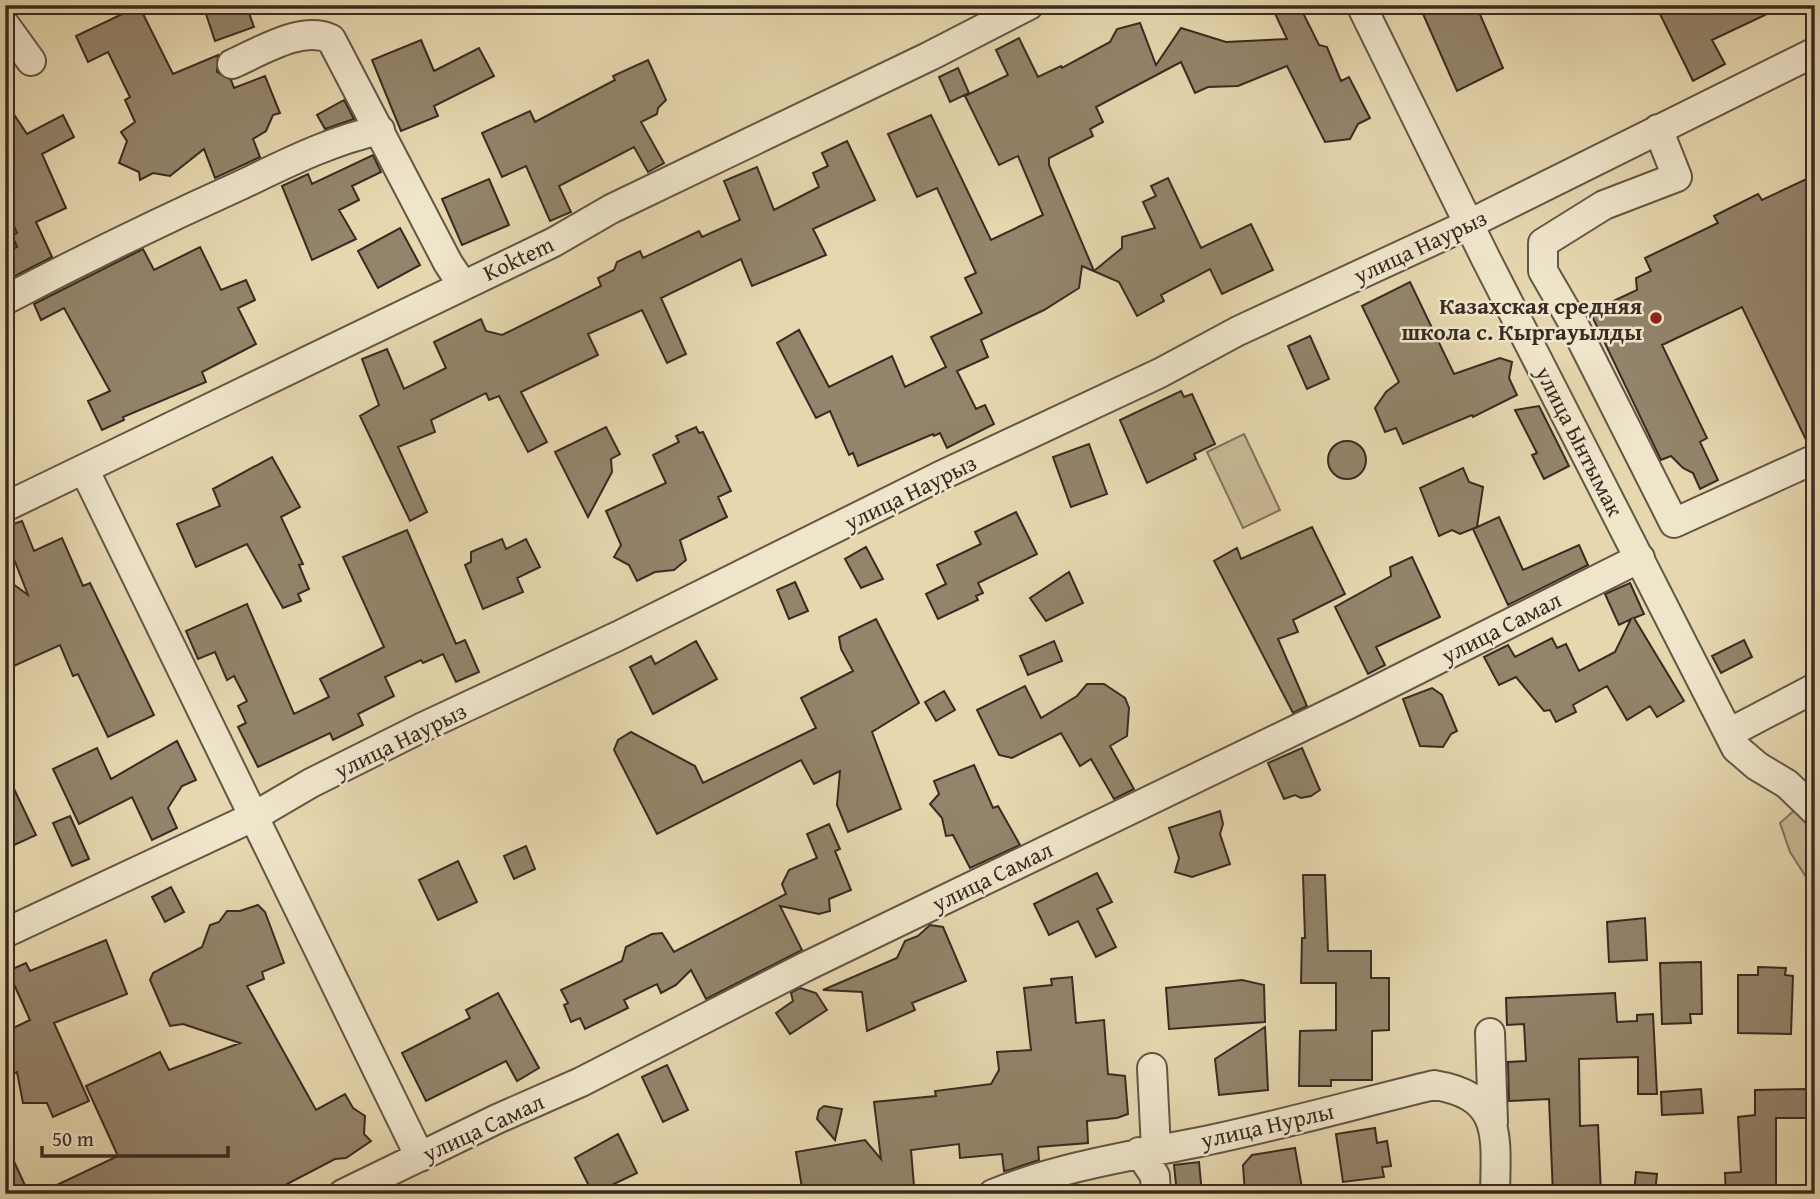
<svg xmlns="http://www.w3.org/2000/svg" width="1820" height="1199" viewBox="0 0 1820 1199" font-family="'Gentium Book Plus',serif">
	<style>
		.green { fill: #c9ba97; stroke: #81725c; stroke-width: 2 }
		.building { fill: #93846b; stroke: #392b22; stroke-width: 2 }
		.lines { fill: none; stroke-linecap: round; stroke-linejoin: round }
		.minor-casing { stroke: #645645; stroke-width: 32 }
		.minor { stroke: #efe5cb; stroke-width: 28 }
		.poi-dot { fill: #8f2418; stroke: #efe5cb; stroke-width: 2.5 }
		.labels { text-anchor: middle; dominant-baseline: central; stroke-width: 5; stroke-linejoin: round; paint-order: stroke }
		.street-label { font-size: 23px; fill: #392b22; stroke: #efe5cb }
		.poi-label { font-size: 23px; font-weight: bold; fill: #392b22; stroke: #efe5cb; text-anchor: end }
	</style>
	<rect width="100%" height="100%" fill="#e6d7af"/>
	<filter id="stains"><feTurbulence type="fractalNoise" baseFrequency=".00286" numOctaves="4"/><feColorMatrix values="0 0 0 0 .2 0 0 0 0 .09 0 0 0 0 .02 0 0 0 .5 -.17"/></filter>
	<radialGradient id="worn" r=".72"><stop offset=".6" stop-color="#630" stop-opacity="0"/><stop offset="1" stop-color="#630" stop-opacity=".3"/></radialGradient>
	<!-- green -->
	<path class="green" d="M1244 434 1280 510 1243 528 1207 452Z
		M1815 792V891L1790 852 1780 823Z"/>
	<!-- building -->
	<path class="building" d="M203 5H246L254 27 215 41Z
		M1271 5H1299L1319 45 1327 47 1341 81 1349 77 1370 118 1358 124 1350 139 1325 142 1287 66 1238 86 1208 87 1195 93 1181 62 1096 107 1103 122 1090 129 1093 136 1049 158V165L1094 271 1122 248V237L1155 228 1143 202 1156 196 1151 186 1168 178 1201 248 1251 224 1273 270 1222 294 1210 269 1161 295 1164 301 1137 316 1119 282 1082 266 1079 288 1044 310 981 340 988 357 957 371 976 409 985 405 994 424 947 448 940 433 934 436 933 434 858 466 853 453 849 455 830 411 816 418 777 343 799 330 829 387 892 356 905 387 946 367 931 337 982 313 965 278 976 273 937 188 917 197 888 134 931 115 991 240 1043 215 1018 156 999 165 965 96 1008 75 996 50 1019 38 1038 77 1061 66 1062 68 1110 42 1117 29 1140 23 1156 65 1181 28 1226 42 1287 39Z
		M1419 5H1476L1503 68 1457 91Z
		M1668 5H1786L1712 40 1725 64 1693 81 1658 10Z
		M139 6 173 74 218 55 217 72 231 80 234 88 265 76 280 113 273 115 266 131 253 139 260 157 215 178 204 149 170 176 153 173 140 180 139 172 119 163 127 141 121 132 135 122 125 100 130 97 108 52 88 62 76 36Z
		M421 40 434 71 479 48 494 76 434 106 438 116 401 131 372 60Z
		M648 60 666 100 658 108 657 114 641 122 664 163 648 172 634 147 559 186 571 212 550 221 526 166 502 177 482 133 530 111 535 122 615 80 613 76Z
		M958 68 969 93 950 102 939 77Z
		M344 100 354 119 325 129 317 115Z
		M5 101 27 134 63 115 74 137 42 154 66 208 36 222 52 257 13 277 5 261V252L17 247 12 235 17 233 5 206Z
		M847 141 875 200 813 229 826 255 752 286 741 259 661 298 686 354 667 363 642 310 588 334 598 355 521 392 547 442 528 452 499 396 489 400 486 393 431 420 435 432 398 447 427 512 410 521 360 416 379 405 362 359 387 349 404 389 446 368 434 342 481 319 486 331 502 335 601 286 598 278 614 270 617 262 640 251 643 258 699 231 702 237 740 220 724 181 757 167 774 210 819 187 813 173 828 166 822 153Z
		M373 155 381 172 352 186 359 200 339 210 356 239 312 260 282 186 308 174 312 184Z
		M1815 175V443L1808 444 1742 307 1662 345 1707 438 1700 442 1718 480 1700 489 1693 473 1683 468 1671 456 1661 460 1590 312 1637 290 1636 278 1651 271 1645 258 1718 223 1714 216 1758 194 1762 200Z
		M489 179 509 225 462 245 442 199Z
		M400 228 420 265 378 288 358 251Z
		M200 247 221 290 246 280 255 300 238 308 256 344 202 372 206 382 123 417 124 420 102 430 88 401 110 391 64 308 41 320 34 304 143 249 154 270Z
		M1410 282 1454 374 1500 358 1512 362 1509 378 1517 395 1473 417 1472 415 1403 444 1396 428 1385 432 1375 408 1386 392 1399 382 1362 306Z
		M1310 336 1329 379 1307 389 1288 346Z
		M1181 391 1184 397 1192 394 1215 444 1194 454 1196 459 1147 483 1120 420Z
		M1539 406 1569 466 1544 479 1532 455 1537 453 1515 410Z
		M606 427 620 454 611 459 612 472 588 517 555 452Z
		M696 427 699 433 703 432 731 491 718 497 727 517 680 540 686 560 674 570 655 572 637 581 629 565 614 557 621 545 606 511 666 483 653 455 679 442 676 436Z
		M1328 460a19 19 0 1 1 38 0a19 19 0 1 1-38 0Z
		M1089 444 1107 494 1071 507 1053 457Z
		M272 457 300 507 281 517 303 564 299 565 309 589 298 594 301 601 283 608 247 544 196 567 177 524 220 506 213 489Z
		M1463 468 1469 482 1483 487 1477 527 1460 534 1452 530 1439 536 1420 488Z
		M1016 512 1037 554 978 583 983 593 976 596 978 600 938 619 926 594 946 584 937 565 981 544 975 532Z
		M1499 517 1523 570 1579 545 1588 565 1508 605 1473 529Z
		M22 521 34 551 62 538 83 586 90 583 154 715 108 737 78 674 73 676 60 645 5 670V578L28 595 5 536V527Z
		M1312 527 1345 594 1293 620 1298 632 1278 639 1307 706 1293 713 1214 561 1237 548 1241 559Z
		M407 530 456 644 465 640 479 672 456 682 443 654 423 663 421 660 385 677 394 696 358 714 363 725 333 740 330 733 258 767 238 727 246 723 238 706 247 701 234 676 227 680 215 652 198 659 186 631 247 604 294 714 329 697 320 679 384 647 343 557Z
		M502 539 506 549 526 539 540 567 517 578 523 592 483 609 465 565 471 562V552Z
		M866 547 883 579 861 588 845 559Z
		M1412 557 1440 617 1376 647 1385 665 1368 674 1335 607 1391 576 1390 567Z
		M1069 572 1083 603 1046 621 1030 598Z
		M795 582 808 611 789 619 777 590Z
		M1630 583 1644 614 1634 618 1684 701 1657 717 1650 706 1627 720 1607 686 1573 705 1576 712 1556 722 1550 710 1544 711 1516 677 1499 685 1484 657 1508 645 1515 657 1552 638 1557 648 1566 644 1579 671 1615 652 1631 619 1619 625 1605 594Z
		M876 619 919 703 872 732 901 809 848 832 837 805 840 771 814 784 801 760 657 834 614 750 618 740 631 732 695 766 703 783 816 728 801 698 853 671 841 649 839 637Z
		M1744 640 1752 657 1721 673 1712 656Z
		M696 641 717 679 653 714 630 667 651 656 655 664Z
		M1054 641 1062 661 1028 675 1020 656Z
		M1087 684H1104L1125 698 1129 708 1127 736 1110 746 1134 789 1114 799 1091 759 1080 766 1061 733 1012 758 999 755 977 710 1025 686 1041 718 1077 696Z
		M1432 688 1442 695 1457 731 1451 734 1443 747 1420 746 1403 699Z
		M944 691 955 710 936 721 925 702Z
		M177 741 196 780 182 786 168 808 177 828 152 840 132 797 79 824 53 769 97 748 111 779Z
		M1302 748 1320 790 1311 796 1301 798 1295 795 1284 799 1268 763Z
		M974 765 993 808 998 806 1020 845 970 868 953 835 946 836 942 818 930 804 939 794 934 781Z
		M5 770 36 835 10 847 5 836Z
		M1220 811 1223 824 1220 834 1230 864 1192 877 1175 872 1179 858 1169 828Z
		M70 816 89 859 72 866 53 823Z
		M829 824 840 849 835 851 851 890 829 899 830 911 819 914 780 906 802 950 706 999 691 970 676 985 661 993 657 984 624 1000 628 1008 585 1029 580 1018 571 1022 564 1005 568 1003 561 990 622 961 626 947 652 934 662 933 674 952 786 894 782 884 789 870 817 858 807 834Z
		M526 846 535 869 514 879 504 856Z
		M458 861 477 902 438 920 419 880Z
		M1097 873 1112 902 1097 909 1116 947 1096 957 1078 921 1049 935 1034 904Z
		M1303 875H1325L1328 951H1371V978H1389V1030L1372 1031V1080H1331V1086H1299L1300 1031 1336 1030V983H1301L1302 938H1305Z
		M171 887 184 912 165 922 152 897Z
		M258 905 265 912 284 963 262 972 264 979 247 986 316 1110 345 1094 353 1108 365 1116 364 1134 371 1141 346 1158 335 1159 287 1184 292 1194H210L206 1185 187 1194H38L118 1156 86 1086 160 1052 169 1070 240 1043 183 1024 170 1026 150 980 153 973 202 947 210 925 219 922 227 911H240Z
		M1645 918 1647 960 1609 962 1607 922Z
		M930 925 943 927 966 981 912 1003 915 1010 867 1031 862 992 823 990 897 958 905 941 918 936Z
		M106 940 127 994 54 1023 89 1101 53 1117 47 1103H23L17 1072 5 1078V1032L30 1020 8 971 26 963 30 971Z
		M1701 962 1702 1014H1690L1691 1023 1662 1024 1660 963Z
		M1758 967 1786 968 1785 975 1793 976 1791 1034 1738 1033V975H1758Z
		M1072 977 1076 1023 1104 1020 1108 1074 1125 1076 1128 1114 1117 1118 1087 1121 1088 1143 1038 1147 1039 1160 1009 1170 1004 1171 1002 1154 960 1158 959 1144 911 1150 914 1186 907 1190 910 1194H840L839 1189 803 1194 796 1152 865 1140 881 1159 874 1102 936 1096 935 1091 991 1084 999 1070 997 1052 1031 1050 1024 988 1052 985 1051 979Z
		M1242 980 1264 985 1265 1022 1169 1029 1166 988Z
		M800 988 816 993 827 1010 790 1034 776 1013 793 1001 791 993Z
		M498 993 539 1068 517 1081 506 1061 426 1101 402 1053 470 1018 466 1010Z
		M1615 993 1617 1022 1637 1021V1015L1653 1014 1657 1094H1638V1057L1579 1059 1580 1126 1598 1125 1601 1194H1553L1549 1099 1509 1101 1508 1062 1526 1061 1524 1024 1507 1025 1506 998Z
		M1265 1027 1268 1090 1219 1095 1215 1059Z
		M667 1065 688 1110 663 1122 642 1077Z
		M1701 1089 1703 1113 1662 1115 1661 1092Z
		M1806 1089 1807 1118H1776V1194H1726L1725 1173 1741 1172 1738 1117 1755 1115V1090Z
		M824 1106 842 1109 835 1140 817 1119 819 1110Z
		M1375 1128 1377 1143 1387 1141 1391 1166 1382 1167 1384 1177 1343 1182 1336 1134Z
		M618 1134 637 1173 593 1194 575 1158Z
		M5 1142 29 1194H5Z
		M1295 1148 1303 1194H1245L1243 1165 1252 1155Z
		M1199 1162 1202 1194H1177L1174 1165Z
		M1636 1172 1657 1174 1655 1194H1634Z"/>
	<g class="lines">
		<defs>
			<path id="minor" d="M1361 5 1486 259 1736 748 1757 766 1787 784 1815 811
				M5 25 31 61
				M232 64C260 52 301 25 331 39L448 263 462 284
				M1658 129 1677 177 1604 205 1543 243V271L1572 321 1674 523 1815 459
				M5 300C83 259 161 221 241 185 285 164 332 140 380 130
				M84 469 420 1157
				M5 507 554 242 611 209 930 56 1029 5
				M1729 733 1815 688
				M5 933 253 817 311 783 421 728 618 636 938 477 1160 373 1238 331 1471 223 1815 52
				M1490 1033 1493 1122
				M1152 1068 1156 1149
				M1139 1152 1155 1176 1156 1194
				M343 1194 497 1119 581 1082 807 966 1345 706 1640 558
				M993 1194C1058 1167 1130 1156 1200 1142 1278 1126 1356 1104 1434 1085 1503 1096 1496 1135 1495 1194"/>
		</defs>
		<!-- minor casing -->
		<use href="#minor" class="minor-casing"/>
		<!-- minor -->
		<use href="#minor" class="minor"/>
	</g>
	<!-- markers -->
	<circle class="poi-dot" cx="1656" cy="318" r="7"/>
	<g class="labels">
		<!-- street labels -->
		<g class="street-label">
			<text transform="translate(1420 246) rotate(-25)">улица Наурыз</text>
			<text transform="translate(518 258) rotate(-25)">Koktem</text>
			<text transform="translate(1580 441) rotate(63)">улица Ынтымак</text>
			<text transform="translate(910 492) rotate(-26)">улица Наурыз</text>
			<text transform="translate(1501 627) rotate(-27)">улица Самал</text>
			<text transform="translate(400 740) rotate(-26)">улица Наурыз</text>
			<text transform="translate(992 876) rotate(-26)">улица Самал</text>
			<text transform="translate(1267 1125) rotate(-13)">улица Нурлы</text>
			<text transform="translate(483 1127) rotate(-25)">улица Самал</text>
		</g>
		<!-- poi labels -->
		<g class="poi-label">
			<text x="1642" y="305">Казахская средняя<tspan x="1642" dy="26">школа с. Кыргауылды</tspan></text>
		</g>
	</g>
	<!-- margin -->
	<rect width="1820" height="1199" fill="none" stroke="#e6d7af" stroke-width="28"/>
	<rect x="7" y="7" width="1806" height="1185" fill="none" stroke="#392b22" stroke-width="3.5"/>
	<rect x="14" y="14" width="1792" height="1171" fill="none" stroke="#392b22" stroke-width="2"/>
	<!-- scale -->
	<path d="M42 1146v10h186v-10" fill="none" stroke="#392b22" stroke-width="3.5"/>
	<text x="52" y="1146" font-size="21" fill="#392b22" stroke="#efe5cb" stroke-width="5" paint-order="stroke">50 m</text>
	<rect width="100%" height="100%" filter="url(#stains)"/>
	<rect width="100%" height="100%" fill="url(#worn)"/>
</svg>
